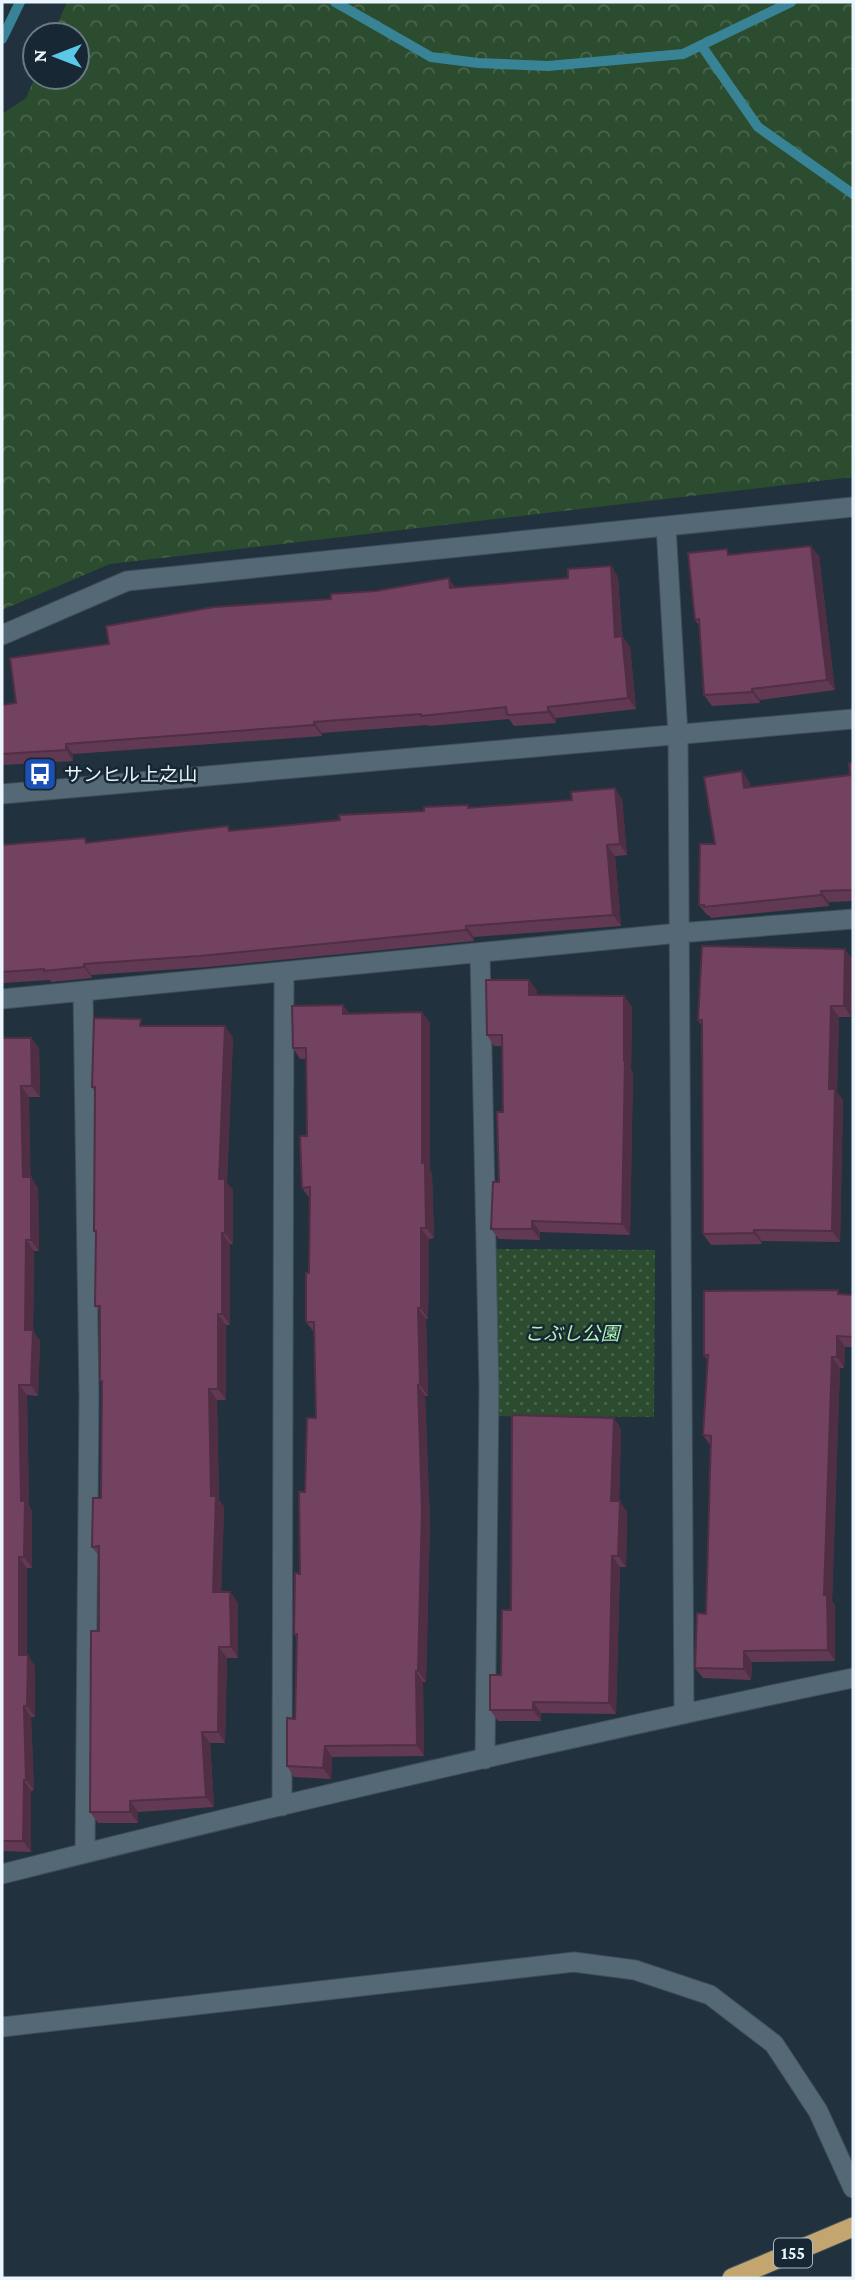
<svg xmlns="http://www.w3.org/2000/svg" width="855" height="2280" viewBox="0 0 855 2280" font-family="'Crimson Pro','Noto Sans JP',serif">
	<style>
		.forest { fill: url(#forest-crowns) }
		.park { fill: url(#park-dots) }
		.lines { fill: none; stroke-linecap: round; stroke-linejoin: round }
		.stream { stroke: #388396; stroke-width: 10 }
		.minor-casing { stroke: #3f4e59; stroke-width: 21 }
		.tertiary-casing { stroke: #3f4e59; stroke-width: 21 }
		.trunk-casing { stroke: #3f4e59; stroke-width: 21 }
		.minor { stroke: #556876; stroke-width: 19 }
		.tertiary { stroke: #556876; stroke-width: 19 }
		.trunk { stroke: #c2a56f; stroke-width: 19 }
		.wall { fill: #623953 }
		.shaded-wall { fill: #502e43 }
		.building { fill: #724260; stroke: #502e43; stroke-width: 2 }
		.labels { text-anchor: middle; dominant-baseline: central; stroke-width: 5; stroke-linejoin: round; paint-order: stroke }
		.shield { fill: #172834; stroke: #abb8c1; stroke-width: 2 }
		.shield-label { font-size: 18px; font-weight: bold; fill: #eaf5fd }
		.poi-label { font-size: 19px; fill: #eaf5fd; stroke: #172834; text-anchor: start }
		.park-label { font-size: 19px; font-style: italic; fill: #b0f4b5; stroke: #172834 }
	</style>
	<defs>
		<pattern id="forest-crowns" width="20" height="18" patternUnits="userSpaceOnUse" patternTransform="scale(1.75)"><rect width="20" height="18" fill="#2b4c2e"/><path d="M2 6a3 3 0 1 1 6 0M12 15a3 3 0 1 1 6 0" fill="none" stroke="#4a664d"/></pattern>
		<pattern id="park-dots" width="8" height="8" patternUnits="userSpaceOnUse" patternTransform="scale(1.75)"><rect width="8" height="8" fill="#2b4c2e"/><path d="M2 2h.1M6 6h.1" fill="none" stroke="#4a664d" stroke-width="1.8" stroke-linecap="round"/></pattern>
	</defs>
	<rect width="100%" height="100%" fill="#21323e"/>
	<!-- forest -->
	<path class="forest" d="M67 2H853V477L110 564 2 610V114L26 98 35 77H77V35H53Z"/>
	<!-- park -->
	<path class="park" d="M490 1249 655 1250 654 1417 489 1416Z"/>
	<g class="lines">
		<!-- stream -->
		<path class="stream" d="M335 2 431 57 478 63 548 66 683 54 791 2
			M2 39 20 2
			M701 45 758 127 853 194"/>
		<defs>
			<path id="minor" d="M666 526 678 735 684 1713
				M2 635 127 581 853 507
				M480 954 489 1389 485 1759
				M83 991 89 1396 85 1853
				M2 999 679 933 853 919
				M282 1806 284 973
				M2 1874C284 1803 568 1737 853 1678"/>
			<path id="tertiary" d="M2 794 853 719
				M2 2027 574 1962 635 1970 710 1995 774 2044 818 2111 853 2188"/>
			<path id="trunk" d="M732 2278 853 2227"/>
		</defs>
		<!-- minor casing -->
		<use href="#minor" class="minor-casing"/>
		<!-- tertiary casing -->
		<use href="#tertiary" class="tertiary-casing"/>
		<!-- trunk casing -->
		<use href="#trunk" class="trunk-casing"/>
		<!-- minor -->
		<use href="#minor" class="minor"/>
		<!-- tertiary -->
		<use href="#tertiary" class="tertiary"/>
		<!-- trunk -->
		<use href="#trunk" class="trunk"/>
	</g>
	<!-- wall -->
	<path class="wall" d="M731 555 819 556 835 690 760 700V703L712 706 704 695 699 625 695 620Z
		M611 566 618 577 622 636 630 647 636 709 556 718V723L514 726 509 719 429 726 428 725 322 733V736L73 754V761L2 765V705L16 703 109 644 331 599 568 578Z
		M853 763V901L829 902V906L711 918 710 916 707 915 699 905 715 844 742 771 749 782 750 787 850 775Z
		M622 799 627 855 615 856 621 926 474 937V941L208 967 91 975 92 978 51 982 50 980 2 983V841L4 844 89 843 232 831 470 808Z
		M853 960 851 1017H839L837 1092 843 1100 840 1242 762 1241V1244L711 1245 703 1234 702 1026 698 1020Z
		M529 980 537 991V995L624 996 632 1007 631 1070 633 1072 630 1235 540 1232V1240L499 1239 491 1229 499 1182 503 1112 502 1046H494L487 1035Z
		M343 1005 349 1014 422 1012 430 1023V1170L432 1174 434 1238 429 1239 428 1319H426L428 1396H425L430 1521 426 1682H423L424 1756 332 1757 331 1779 294 1777 287 1766 295 1719 297 1638 294 1634 305 1492 316 1418 314 1332 306 1322 309 1273 310 1199 302 1188 307 1136 306 1059H300L293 1048Z
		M145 1026 233 1037 227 1183 233 1190V1244H230V1325H226V1400H217L219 1500 224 1507 221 1592H230L238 1603V1658H227L225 1743H210L214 1807 138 1812V1823H98L90 1812 99 1631V1556L92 1547 101 1498 102 1384 100 1381V1311L95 1306 96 1235 94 1231 95 1092 92 1087Z
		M2 1038H31L39 1048 40 1097H29L30 1177 38 1188 39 1251H34L33 1331 40 1341 38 1396 27 1395 29 1506 32 1512V1568H27V1655L35 1666V1717H31L34 1790 31 1791V1852L2 1851Z
		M840 1294 853 1295V1347H845L844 1368H840L832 1601 835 1606V1661L752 1662 751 1680 703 1678 695 1668 706 1614 711 1446 703 1435 707 1360 704 1355Z
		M621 1429 619 1501 627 1512 626 1567H620L616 1714 541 1713V1721H498L490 1710 501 1675Z"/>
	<!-- shaded-wall -->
	<path class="shaded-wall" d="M811 546 819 556 835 690 827 680Z
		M611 566 618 577 622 648 615 637Z
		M449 578 456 589 450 588Z
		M622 636 630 647 636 709 628 698Z
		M752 689 760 700V703L752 692Z
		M548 707 556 718V723L548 712Z
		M314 722 322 733V736L314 725Z
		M66 744 73 754V761L66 750Z
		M742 771 749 782 752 799 744 788Z
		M615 788 622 799 627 855 620 844Z
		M607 845 615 856 621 926 613 915Z
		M821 891 829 902V906L821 895Z
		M466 926 474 937V941L466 930Z
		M845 949 853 960 851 1017 844 1006Z
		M84 964 91 975 92 978 84 967Z
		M529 980 537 991V1006L529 995Z
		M624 996 632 1007 631 1070 633 1072 630 1235 622 1224Z
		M343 1005 351 1016 343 1014Z
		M831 1006 839 1017 837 1092 843 1100 840 1242 832 1231 829 1089Z
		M422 1012 430 1023V1170L432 1174 434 1238 426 1228 422 1163Z
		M225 1026 233 1037 227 1183 233 1190V1244L225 1233 219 1179Z
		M31 1038 39 1048 40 1097 32 1086Z
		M21 1086 29 1097 31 1188 23 1177Z
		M31 1177 38 1188 39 1251 31 1240Z
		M532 1221 540 1232V1240L532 1229Z
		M421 1228 429 1239 428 1319 421 1308Z
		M754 1230 762 1241V1244L754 1233Z
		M222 1233 230 1244V1325L222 1314Z
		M26 1240 34 1251 33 1331 40 1341 38 1396 31 1385 25 1330Z
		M418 1308 426 1319 428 1396 420 1385Z
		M218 1314 226 1325V1400L218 1389Z
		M837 1336 845 1347 844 1368 837 1357Z
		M832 1357 840 1368 832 1601 835 1606V1661L828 1650 824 1595Z
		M19 1385 27 1395 29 1506 32 1512V1568L24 1557 21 1501Z
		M418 1385 425 1396 430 1521 426 1682 418 1671Z
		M209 1389 217 1400 219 1500 224 1507 221 1603 213 1592Z
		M614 1418 621 1429 619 1512 611 1501Z
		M620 1501 627 1512 626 1567 618 1556Z
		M612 1556 620 1567 616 1714 609 1703Z
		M19 1557 27 1568V1666L19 1655Z
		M230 1592 238 1603V1658L231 1647Z
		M219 1647 227 1658 225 1743 218 1732Z
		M744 1651 752 1662 751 1680 744 1669Z
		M28 1655 35 1666V1717L27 1706Z
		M416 1671 423 1682 424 1756 417 1745Z
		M533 1702 541 1713V1721L533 1710Z
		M24 1706 31 1717 34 1790 26 1780Z
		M202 1732 210 1743 214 1807 206 1797Z
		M325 1746 332 1757 331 1779 323 1768Z
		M24 1780 31 1791V1852L23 1841Z
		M130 1801 138 1812V1823L130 1812Z"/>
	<!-- building -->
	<path class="building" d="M811 546 827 680 752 689V692L704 695 699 619 695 620 688 553 727 549 728 555Z
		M611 566 615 637 622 636 628 698 548 707V712L507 715 506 707 421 716V714L314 722V725L66 744V750L2 754V705L16 703 10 658 109 644 106 626 214 607 331 599V594L376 591 449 578 450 588 568 578V569Z
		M849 763H853V890L821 891V895L704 907V905H699L700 844H715L704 777 742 771 744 788 850 775Z
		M615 788 620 844 607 845 613 915 466 926V930L200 956 84 964V967L44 971V969L2 972V841V845L85 838 86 843 228 826 229 831 340 820 339 815 424 811V807L468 805V808L572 800 571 792Z
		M702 946 845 949 844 1006H831L829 1089H835L832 1231 754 1230V1233L703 1234 702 1020H698Z
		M486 980H529V995L624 996V1061H625L622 1224 532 1221V1229H491L493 1182H499L497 1112H503L502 1035H487Z
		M343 1005V1014L422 1012V1163H425L426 1228H421V1308H418L420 1385H418L422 1510 418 1671H416L417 1745 325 1746 323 1768 287 1766V1718L295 1719 297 1634H294L295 1573 300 1574 299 1492H305L307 1418H316L314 1322H306V1273H309L310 1187 302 1188 300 1136H307L306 1048H293L292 1006Z
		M94 1018 141 1019 140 1026H225L219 1179H225V1233H222V1314H218V1389H209L211 1496H216L213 1592H230L231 1647H219L218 1732H202L206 1797 130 1801V1812H90L91 1631H99V1546L92 1547 93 1498H101L102 1381H100V1306H95L96 1231H94L95 1087H92Z
		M2 1038H31L32 1086H21L23 1177H31V1240H26L25 1330H33L31 1385H19L21 1501H25L24 1557H19V1655H28L27 1706H24L26 1780H24L23 1841H2Z
		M838 1290V1294L853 1295V1337L837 1336V1357H832L824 1595H827L828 1650 744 1651V1669L695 1668 697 1613 706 1614 711 1436 703 1435 708 1355H704V1291Z
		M512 1415 614 1418 611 1501H620L618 1556H612L609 1703 533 1702V1710H490V1675H501L502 1610H511Z"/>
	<!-- icons -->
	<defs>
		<symbol id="bus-square" viewBox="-11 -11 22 22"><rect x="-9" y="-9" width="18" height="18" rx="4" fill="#1a4fb4" stroke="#172834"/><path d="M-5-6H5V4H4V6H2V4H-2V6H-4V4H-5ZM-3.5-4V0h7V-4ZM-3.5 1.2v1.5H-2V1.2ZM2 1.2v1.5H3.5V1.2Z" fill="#fff"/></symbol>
	</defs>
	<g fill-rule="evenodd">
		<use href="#bus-square" x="21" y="755" width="38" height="38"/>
	</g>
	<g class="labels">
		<!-- shield labels -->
		<rect class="shield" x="774" y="2238.5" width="38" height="29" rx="5"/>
		<g class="shield-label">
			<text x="793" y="2253">155</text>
		</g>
		<!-- poi labels -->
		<g class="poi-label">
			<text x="64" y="774">サンヒル上之山</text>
		</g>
		<!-- park labels -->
		<g class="park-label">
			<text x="572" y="1333">こぶし公園</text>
		</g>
	</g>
	<!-- border -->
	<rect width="855" height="2280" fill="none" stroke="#eaf5fd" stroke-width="7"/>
	<!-- north arrow -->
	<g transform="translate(56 56) rotate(270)"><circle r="33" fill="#172834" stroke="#6b7a84" stroke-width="2"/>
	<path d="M0-5L12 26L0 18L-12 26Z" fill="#5ac8e6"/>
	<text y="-10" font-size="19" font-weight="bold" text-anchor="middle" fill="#eaf5fd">N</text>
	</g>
</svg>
